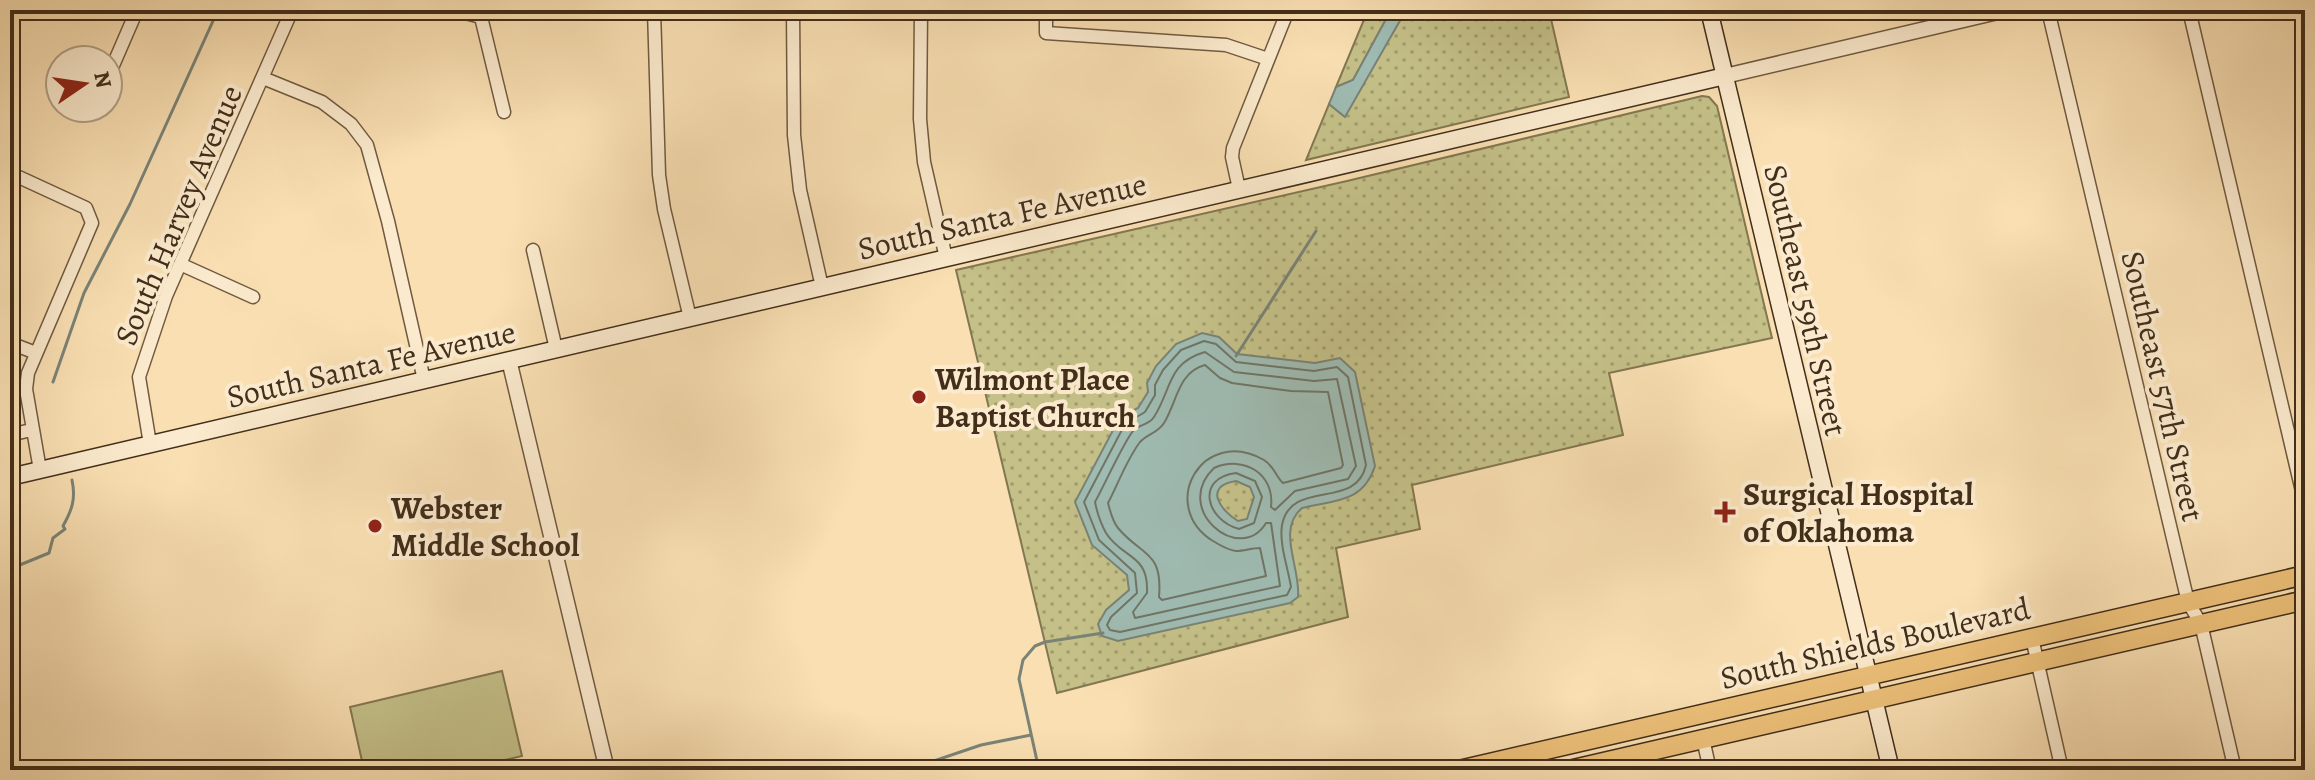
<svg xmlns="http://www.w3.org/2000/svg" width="2315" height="780" viewBox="0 0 2315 780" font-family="Alegreya,serif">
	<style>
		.grass { fill: url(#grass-dots); stroke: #837751; stroke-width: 2 }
		.pitch { fill: #c4c088; stroke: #837751; stroke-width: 2 }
		.water { fill: #9fbcb3; stroke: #7a8376; stroke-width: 2; fill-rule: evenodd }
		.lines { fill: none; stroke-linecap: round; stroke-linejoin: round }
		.shore { stroke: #707566; stroke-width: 2 }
		.stream { stroke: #7a8376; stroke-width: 3 }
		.minor-casing { stroke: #705a40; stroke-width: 15 }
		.tertiary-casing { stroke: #705a40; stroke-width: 17 }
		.secondary-casing { stroke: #422e1a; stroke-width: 19 }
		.primary-casing { stroke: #422e1a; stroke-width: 21 }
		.minor { stroke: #fbeacd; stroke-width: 12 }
		.tertiary { stroke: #fbeacd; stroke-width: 14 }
		.secondary { stroke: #fbeacd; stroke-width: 16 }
		.primary { stroke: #ecc079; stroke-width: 18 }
		.poi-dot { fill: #8f2418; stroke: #fbeacd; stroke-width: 3 }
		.labels { text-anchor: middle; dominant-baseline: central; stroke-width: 8; stroke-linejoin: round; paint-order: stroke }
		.street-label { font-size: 32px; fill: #422e1a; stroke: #fbeacd }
		.poi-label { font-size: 32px; font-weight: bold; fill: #422e1a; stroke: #fbeacd; text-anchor: start }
	</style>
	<defs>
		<pattern id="grass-dots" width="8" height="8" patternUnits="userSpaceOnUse" patternTransform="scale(2)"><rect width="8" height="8" fill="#c4c088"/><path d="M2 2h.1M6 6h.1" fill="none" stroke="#a19c6e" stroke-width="1.8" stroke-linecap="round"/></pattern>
	</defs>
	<rect width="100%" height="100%" fill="#f9dfb2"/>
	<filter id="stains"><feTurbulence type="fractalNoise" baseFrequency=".0025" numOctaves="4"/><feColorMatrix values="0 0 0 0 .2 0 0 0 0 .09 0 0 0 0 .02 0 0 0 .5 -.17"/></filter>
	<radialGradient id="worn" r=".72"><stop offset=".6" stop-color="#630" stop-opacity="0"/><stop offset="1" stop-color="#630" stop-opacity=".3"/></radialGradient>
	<!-- grass -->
	<path class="grass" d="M1368 10H1391L1353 80 1336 87Z
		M1406 10H1587L1551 19 1569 97 1306 160 1329 104 1344 116Z
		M1702 96 1709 97 1717 106 1772 338 1609 373 1623 435 1412 485 1420 529 1336 548 1348 617 1057 693 956 270 1347 181Z"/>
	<!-- pitch -->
	<path class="pitch" d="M502 671 522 756 461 770H364L350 707Z"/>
	<!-- water -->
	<path class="water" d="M1391 10H1406L1345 117 1329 104 1336 87 1353 80Z
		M1202 333 1219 337 1237 354 1315 363 1340 358 1355 372 1375 466C1363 503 1335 500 1302 508 1276 530 1301 568 1298 597L1290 603 1118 641 1102 636 1098 624 1106 610 1129 590 1127 575 1092 545 1075 502 1120 417 1138 408 1148 392 1147 383 1156 366 1176 344ZM1236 481 1250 487 1254 497 1247 519 1238 521C1220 510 1203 486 1236 481Z"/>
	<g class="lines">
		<!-- shore -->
		<path class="shore" d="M1204 341 1216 344 1236 362 1314 371 1337 367 1348 377 1366 465C1356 511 1291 478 1282 525 1279 544 1288 568 1291 587L1287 595 1120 632 1110 630 1107 625 1111 617 1137 593 1135 573 1099 540 1084 502 1125 424 1145 412 1155 395V385L1163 370 1181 350Z
			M1205 352 1234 372 1314 381 1337 379 1356 466 1348 479 1295 491 1275 510 1271 507C1275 474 1244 455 1214 468 1171 509 1240 566 1266 523H1271L1280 586 1135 618 1133 612 1147 593C1149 553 1122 559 1106 533 1101 524 1097 512 1095 502 1102 490 1126 437 1134 430 1140 424 1149 425 1154 417 1172 389 1167 363 1205 352Z
			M1205 365 1220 378 1232 383 1291 391 1328 392 1343 465 1341 468 1283 483C1276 477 1274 466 1264 460 1202 425 1157 506 1213 541 1220 545 1227 550 1236 551 1244 551 1252 548 1260 548L1266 576 1162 600 1159 597C1163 550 1141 556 1118 528 1113 522 1110 511 1108 503 1118 484 1127 459 1140 442 1147 434 1158 433 1164 423 1177 402 1178 372 1205 365Z
			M1236 473 1255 481 1262 497 1254 523 1239 529C1206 520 1195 478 1236 473Z"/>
		<!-- stream -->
		<path class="stream" d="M1236 356 1316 231
			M53 382 84 293 130 204 218 10
			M10 569 49 553 53 538 65 529 63 526C72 510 76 499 72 480
			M10 600 16 589 10 570
			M880 770 916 767 981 745 1031 735
			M1039 770 1019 679 1023 660 1035 646 1045 642 1103 633"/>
		<defs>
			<path id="minor" d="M453 10 481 17 493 10
				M654 10 659 175 664 209 690 318
				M793 10 794 135 800 190 822 287
				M921 10 920 119 924 162 946 258
				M1046 10V33L1226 45 1268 59
				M2048 10 2188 602 2201 624 2235 770
				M2189 10 2305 504
				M481 17 504 112
				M108 77 137 10
				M263 78 322 102 351 124 367 145 388 221 424 380
				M93 112 95 108
				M10 173 86 208 92 223 28 373 26 389 40 470
				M1239 189 1232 157 1233 148 1288 10
				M533 250 556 349
				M180 264 253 297
				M10 343 36 353
				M10 435 31 430
				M150 444 139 377 166 296 292 10
				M2032 638 2062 770
				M1703 739 1710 770"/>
			<path id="tertiary" d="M1725 76 2006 10
				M509 360 607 770"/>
			<path id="secondary" d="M1709 10 1891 770
				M10 477 1725 76"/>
			<path id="primary" d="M1459 770 2305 575
				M1569 770 2305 600"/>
		</defs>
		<!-- minor casing -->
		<use href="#minor" class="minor-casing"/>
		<!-- tertiary casing -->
		<use href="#tertiary" class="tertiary-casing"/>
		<!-- secondary casing -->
		<use href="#secondary" class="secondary-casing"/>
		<!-- primary casing -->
		<use href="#primary" class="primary-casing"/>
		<!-- minor -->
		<use href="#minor" class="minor"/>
		<!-- tertiary -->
		<use href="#tertiary" class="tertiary"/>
		<!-- secondary -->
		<use href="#secondary" class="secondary"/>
		<!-- primary -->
		<use href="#primary" class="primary"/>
	</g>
	<!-- markers -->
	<g class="poi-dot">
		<circle cx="919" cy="397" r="8"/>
		<path d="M1721 500h8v8h8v8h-8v8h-8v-8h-8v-8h8z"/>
		<circle cx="375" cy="526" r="8"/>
	</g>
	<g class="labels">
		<!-- street labels -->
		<g class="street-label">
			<text transform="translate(178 215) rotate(-67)">South Harvey Avenue</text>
			<text transform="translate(1002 216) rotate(-13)">South Santa Fe Avenue</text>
			<text transform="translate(1806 300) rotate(77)">Southeast 59th Street</text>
			<text transform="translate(371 364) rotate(-13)">South Santa Fe Avenue</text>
			<text transform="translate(2163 386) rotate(77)">Southeast 57th Street</text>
			<text transform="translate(1875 643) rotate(-13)">South Shields Boulevard</text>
		</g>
		<!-- poi labels -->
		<g class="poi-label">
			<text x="935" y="379">Wilmont Place<tspan x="935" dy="37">Baptist Church</tspan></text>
			<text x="1743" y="494">Surgical Hospital<tspan x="1743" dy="37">of Oklahoma</tspan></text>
			<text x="391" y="508">Webster<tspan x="391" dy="37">Middle School</tspan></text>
		</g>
	</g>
	<!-- margin -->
	<rect width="2315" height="780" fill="none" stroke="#f9dfb2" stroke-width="40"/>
	<rect x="12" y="12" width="2291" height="756" fill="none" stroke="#422e1a" stroke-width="4"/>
	<rect x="20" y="20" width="2275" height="740" fill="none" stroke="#422e1a" stroke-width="2"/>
	<!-- north arrow -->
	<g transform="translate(84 84) rotate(77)"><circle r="38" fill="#fbeacd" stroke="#b19f85" stroke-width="2"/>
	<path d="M0-6L14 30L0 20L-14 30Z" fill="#8f2418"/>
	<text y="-12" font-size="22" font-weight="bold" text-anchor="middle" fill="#422e1a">N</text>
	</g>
	<rect width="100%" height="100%" filter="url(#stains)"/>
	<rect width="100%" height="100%" fill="url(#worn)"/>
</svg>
